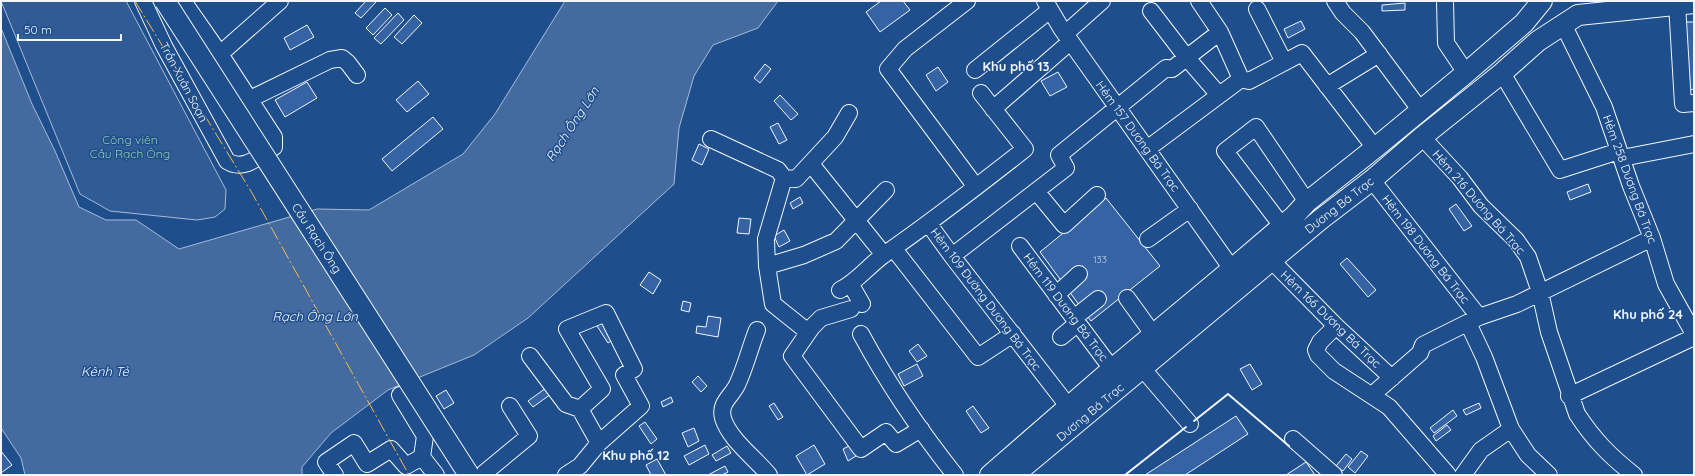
<svg xmlns="http://www.w3.org/2000/svg" width="1695" height="476" viewBox="0 0 1695 476" font-family="Quicksand,sans-serif">
	<style>
		.built { fill: #305b95; stroke: #a8bbd7 }
		.water { fill: #446ba0; stroke: #a8bbd7 }
		.building { fill: #3563a3; stroke: #f2f6ff }
		.lines { fill: none; stroke-linecap: round; stroke-linejoin: round }
		.minor-casing { stroke: #f2f6ff; stroke-width: 18 }
		.major-casing { stroke: #f2f6ff; stroke-width: 22 }
		.minor { stroke: #1f4e8c; stroke-width: 16 }
		.major { stroke: #1f4e8c; stroke-width: 20 }
		.major-bridge-casing { stroke: #f2f6ff; stroke-width: 22; stroke-linecap: butt }
		.major-bridge { stroke: #1f4e8c; stroke-width: 20 }
		.wall { stroke: #f2f6ff; stroke-width: 2 }
		.power { stroke: #ffb74d; stroke-width: 1; stroke-dasharray: 14 3 2 3; stroke-linecap: butt }
		.labels { text-anchor: middle; dominant-baseline: central; stroke-width: 3; stroke-linejoin: round; paint-order: stroke }
		.number-label { font-size: 10px; fill: #c3d1e8 }
		.street-label { font-size: 12px; fill: #f2f6ff; stroke: #1f4e8c }
		.park-label { font-size: 12px; fill: #97c8a6; stroke: #1f4e8c }
		.neighbourhood-label { font-size: 13px; font-weight: bold; fill: #f2f6ff; stroke: #1f4e8c }
		.water-label { font-size: 13px; font-style: italic; fill: #f2f6ff; stroke: #1f4e8c }
	</style>
	<rect width="100%" height="100%" fill="#1f4e8c"/>
	<!-- built -->
	<path class="built" d="M1 1H126L226 190 225 209 215 217 197 220 110 211 80 194Z"/>
	<!-- water -->
	<path class="water" d="M565 1H778L758 28 713 45 694 76 679 128 674 184 528 318 474 355 388 390 331 433 302 467V475H25L21 458 1 428V28L32 104 55 151 79 207 106 220H136L179 249 317 209 369 210 463 154 495 114Z"/>
	<!-- building -->
	<path class="building" d="M366 1H377L361 18 355 13Z
		M881 1H903L910 10 880 32 866 12Z
		M1405 3V10L1382 11V5Z
		M385 8 392 15 373 35 366 28Z
		M398 13 404 20 381 44 374 38Z
		M414 15 422 23 402 44 394 37Z
		M1301 21 1305 29 1288 38 1284 29Z
		M1685 22H1694V89L1690 90Z
		M307 25 314 37 290 50 284 38Z
		M765 64 771 69 760 83 754 78Z
		M938 67 948 82 936 91 926 75Z
		M1058 72 1067 87 1050 96 1041 81Z
		M418 81 429 94 407 112 396 100Z
		M307 82 317 98 285 117 275 100Z
		M780 95 798 114 791 120 774 101Z
		M433 117 443 129 392 171 382 159Z
		M778 123 787 140 779 144 770 127Z
		M699 144 709 149 702 165 692 160Z
		M1588 184 1591 192 1570 200 1567 192Z
		M800 197 803 203 793 209 790 203Z
		M1106 198 1160 266 1091 321 1040 252Z
		M1456 204 1472 226 1464 231 1449 209Z
		M739 218 751 219 749 234 737 233Z
		M784 230 790 241 779 247 774 236Z
		M1347 258 1376 290 1368 297 1340 264Z
		M649 272 661 280 653 294 640 285Z
		M683 301 691 303 689 312 681 310Z
		M708 316 721 318 718 337 696 333 697 326 706 327Z
		M604 321 615 338 608 343 597 326Z
		M918 344 927 356 917 362 909 351Z
		M917 364 923 376 904 386 898 374Z
		M1250 364 1262 384 1252 390 1240 369Z
		M698 376 707 386 701 392 692 382Z
		M546 388 551 394 533 407 528 401Z
		M446 390 454 403 444 409 436 396Z
		M671 397 673 402 663 407 661 402Z
		M774 403 783 417 778 420 769 406Z
		M1479 403 1481 408 1466 415 1463 410Z
		M973 406 989 428 981 433 966 411Z
		M1453 410 1457 416 1434 433 1430 428Z
		M1236 416 1248 434 1185 475H1145Z
		M645 422 657 439 651 444 639 426Z
		M1447 425 1451 430 1436 441 1433 436Z
		M694 428 699 441 688 447 682 433Z
		M705 445 709 454 689 465 684 456Z
		M814 445 825 464 807 475 796 456Z
		M851 445 856 456 848 461 843 449Z
		M727 446 731 453 716 461 712 455Z
		M1 451 12 465 1 473Z
		M1361 451 1368 456 1355 473 1348 467Z
		M1346 454 1352 459 1343 471 1336 466Z
		M657 459 666 475H651L646 465Z
		M1306 462 1315 475H1286Z
		M725 466 728 472 722 475H708Z"/>
	<g class="lines">
		<defs>
			<path id="minor" d="M143 1 164 46 227 161C244 172 259 156 274 147V137L220 54 183 1
				M967 1 905 49 888 69 976 187
				M1045 1 1061 28 1232 269
				M1199 1 1220 32 1241 79
				M1335 1 1343 13 1362 32 1421 111
				M1445 1 1446 43 1466 73
				M1677 4 1683 104 1694 103
				M1257 9 1284 62
				M1151 11 1187 58 1219 95
				M1563 24 1604 107 1631 186 1652 238 1666 284 1694 334
				M1065 34 1102 1
				M220 54 280 1
				M975 70 1050 10
				M1502 73 1560 170 1619 151
				M1327 86 1379 54
				M250 99 330 60 342 58 348 63 357 75
				M993 109 1070 42
				M1422 137 1460 178 1481 206 1516 240 1528 257 1540 292 1549 332 1577 414C1594 440 1610 456 1634 475
				M711 139 778 170 784 178 766 239 767 266 773 304 808 332
				M1147 149 1241 79 1249 81 1302 53 1375 148
				M1622 158 1694 144
				M811 164 884 255
				M784 178 796 179 835 137 849 113
				M1372 180 1479 317
				M1036 191 1064 225 1097 195
				M928 223 952 256 1068 406
				M1282 226 1225 151 1256 127 1307 202
				M1148 239 1190 209
				M1020 246 1112 369
				M894 249 978 357 1013 334
				M952 256 1066 168 1059 155 1166 68 1172 69 1220 32
				M1271 260 1336 326 1392 378
				M767 266 804 255 836 241 886 190
				M851 285 862 304
				M840 290C858 281 869 265 885 254 933 221 979 185 1025 149L981 93
				M1056 295 1079 274
				M1127 298 1153 334
				M851 309 821 318 812 327 792 356 861 449 886 432 896 444 921 429
				M1074 318 1098 299
				M1468 323 1484 357 1511 429 1528 455 1549 475
				M1336 326 1320 342 1316 350 1318 355 1334 371 1389 407 1448 475
				M757 330C750 348 745 368 737 385 731 397 719 403 723 418 729 439 755 458 769 475
				M861 334C888 384 920 431 955 475
				M1061 337 1078 323
				M530 356 566 404 580 409
				M1142 368 1190 424
				M400 395 425 436 422 457 436 475
				M1372 395 1420 353 1423 345 1479 317 1517 304 1652 238
				M1569 396 1694 337
				M1293 439 1334 475
				M335 475 326 462 354 443 367 464 391 449 406 466 422 457
				M482 475 529 436 510 406
				M566 475 580 466 599 443 641 406 624 375 634 369 606 313 567 329 602 389 580 409 599 443
				M1463 475 1481 450 1511 429"/>
			<path id="major" d="M990 475 1112 369 1232 269 1294 216 1307 202 1375 148 1466 73 1524 23 1542 1
				M1014 475 1321 219 1372 180 1422 137 1502 73 1538 41 1578 15 1694 3"/>
		</defs>
		<!-- minor casing -->
		<use href="#minor" class="minor-casing"/>
		<!-- major casing -->
		<use href="#major" class="major-casing"/>
		<!-- minor -->
		<use href="#minor" class="minor"/>
		<!-- major -->
		<use href="#major" class="major"/>
		<defs>
			<path id="major-bridge" d="M165 1 469 475"/>
		</defs>
		<!-- major-bridge casing -->
		<use href="#major-bridge" class="major-bridge-casing"/>
		<!-- major-bridge -->
		<use href="#major-bridge" class="major-bridge"/>
		<!-- wall -->
		<path class="wall" d="M1194 421 1228 394 1289 446
			M1125 475 1186 427"/>
		<!-- power -->
		<path class="power" d="M135 1 252 193 409 475"/>
	</g>
	<g class="labels">
		<!-- number labels -->
		<g class="number-label">
			<text x="1100" y="259">133</text>
		</g>
		<!-- street labels -->
		<g class="street-label">
			<text transform="translate(184 82) rotate(62)">Trần Xuân Soạn</text>
			<text transform="translate(1138 136) rotate(54)">Hẻm 157 Dương Bá Trạc</text>
			<text transform="translate(1630 179) rotate(70)">Hẻm 258 Dương Bá Trạc</text>
			<text transform="translate(1479 202) rotate(49)">Hẻm 216 Dương Bá Trạc</text>
			<text transform="translate(1339 205) rotate(-38)">Dương Bá Trạc</text>
			<text transform="translate(317 238) rotate(57)">Cầu Rạch Ông</text>
			<text transform="translate(1426 249) rotate(52)">Hẻm 198 Dương Bá Trạc</text>
			<text transform="translate(986 299) rotate(53)">Hẻm 109 Đường Dương Bá Trạc</text>
			<text transform="translate(1066 307) rotate(53)">Hẻm 119 Dương Bá Trạc</text>
			<text transform="translate(1331 319) rotate(44)">Hẻm 166 Dương Bá Trạc</text>
			<text transform="translate(1090 412) rotate(-40)">Dương Bá Trạc</text>
		</g>
		<!-- park labels -->
		<g class="park-label">
			<text x="130" y="139">Công viên<tspan x="130" dy="14">Cầu Rạch Ông</tspan></text>
		</g>
		<!-- neighbourhood labels -->
		<g class="neighbourhood-label">
			<text x="1016" y="66">Khu phố 13</text>
			<text x="1648" y="314">Khu phố 24</text>
			<text x="636" y="455">Khu phố 12</text>
		</g>
		<!-- water labels -->
		<g class="water-label">
			<text transform="translate(572 124) rotate(-57)">Rạch Ông Lớn</text>
			<text x="315" y="316">Rạch Ông Lớn</text>
			<text x="105" y="371">Kênh Tẻ</text>
		</g>
	</g>
	<!-- border -->
	<rect width="1695" height="476" fill="none" stroke="#f2f6ff" stroke-width="4"/>
	<!-- scale -->
	<path d="M18 34v6h103v-6" fill="none" stroke="#f2f6ff" stroke-width="2"/>
	<text x="24" y="34" font-size="12" fill="#f2f6ff" stroke="#1f4e8c" stroke-width="3" paint-order="stroke">50 m</text>
</svg>
